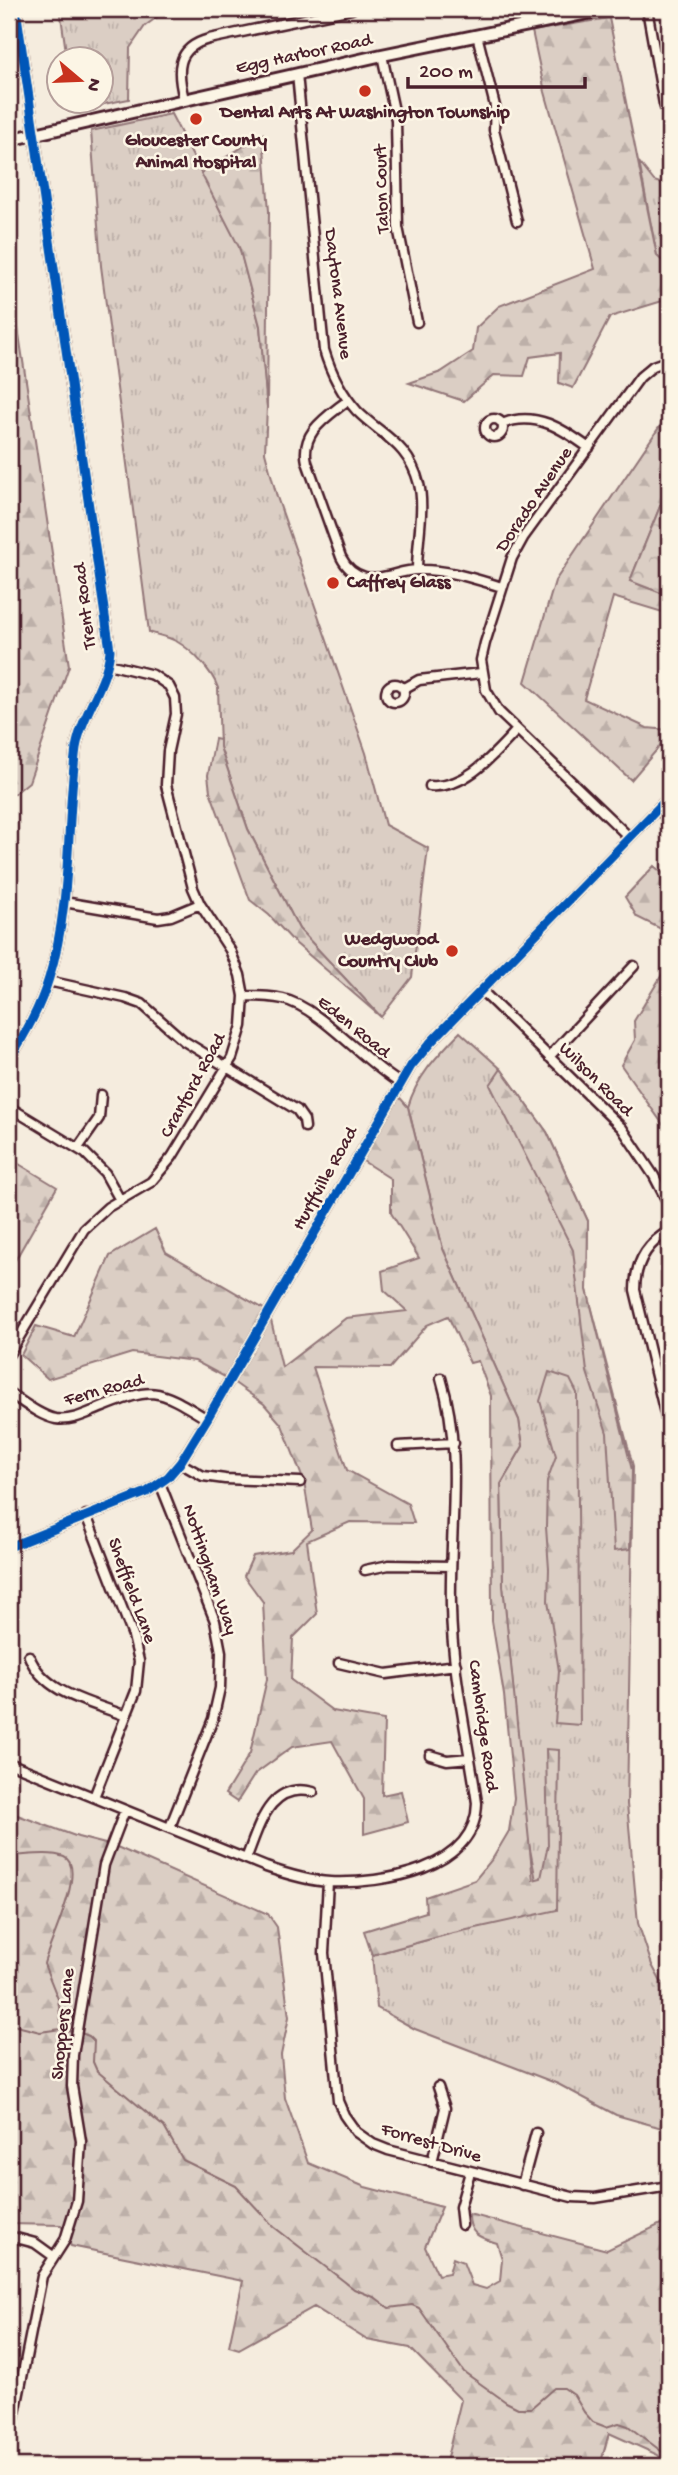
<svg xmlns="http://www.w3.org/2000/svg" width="678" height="2475" viewBox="0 0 678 2475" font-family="'Gochi Hand',sans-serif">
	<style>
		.grass { fill: url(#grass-tufts); stroke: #927678; stroke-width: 2 }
		.forest { fill: url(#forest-firs); stroke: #927678; stroke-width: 2 }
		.park { fill: url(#park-crowns); stroke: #927678; stroke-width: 2 }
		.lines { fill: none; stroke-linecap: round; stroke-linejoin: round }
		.stream { stroke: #8c6e70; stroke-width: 2 }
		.minor-casing { stroke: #4a1f2b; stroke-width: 13 }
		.major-casing { stroke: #4a1f2b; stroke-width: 16 }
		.minor { stroke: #fcf5e5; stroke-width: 8 }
		.major { stroke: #fcf5e5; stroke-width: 10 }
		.cycleway-casing { stroke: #fcf5e5; stroke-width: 13 }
		.cycleway { stroke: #0057b8; stroke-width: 9 }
		.poi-dot { fill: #c8321e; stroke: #fcf5e5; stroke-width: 2.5 }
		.labels { text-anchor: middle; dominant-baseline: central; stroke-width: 5; stroke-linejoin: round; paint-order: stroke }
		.street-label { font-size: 19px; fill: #4a1f2b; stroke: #fcf5e5 }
		.poi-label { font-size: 19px; font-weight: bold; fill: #4a1f2b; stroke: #fcf5e5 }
	</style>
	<defs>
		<pattern id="grass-tufts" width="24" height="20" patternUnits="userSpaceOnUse" patternTransform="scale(1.75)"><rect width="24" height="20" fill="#dbcec4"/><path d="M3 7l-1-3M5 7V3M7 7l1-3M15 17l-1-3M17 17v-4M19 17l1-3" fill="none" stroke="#bdb0a9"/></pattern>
		<pattern id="forest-firs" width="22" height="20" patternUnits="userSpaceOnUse" patternTransform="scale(1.75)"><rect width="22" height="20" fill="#dbcec4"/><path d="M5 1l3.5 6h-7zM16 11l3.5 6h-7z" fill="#bdb0a9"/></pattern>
		<pattern id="park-crowns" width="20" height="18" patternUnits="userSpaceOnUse" patternTransform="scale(1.75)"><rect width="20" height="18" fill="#dbcec4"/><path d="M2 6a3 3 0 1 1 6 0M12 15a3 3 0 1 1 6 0" fill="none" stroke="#bdb0a9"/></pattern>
	</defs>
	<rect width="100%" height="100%" fill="#f5ecde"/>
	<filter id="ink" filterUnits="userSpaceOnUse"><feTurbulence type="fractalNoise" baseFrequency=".0143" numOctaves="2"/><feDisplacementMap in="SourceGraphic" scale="14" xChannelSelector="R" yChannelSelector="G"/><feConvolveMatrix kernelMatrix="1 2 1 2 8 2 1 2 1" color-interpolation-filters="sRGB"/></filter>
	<g filter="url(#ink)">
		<!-- grass -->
		<path class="grass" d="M60 9H168L145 26 130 48 129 99 74 110 73 102H102V60L67 59Z
			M171 114 239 246 260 326 267 407 265 452 277 497 366 753 385 825 428 848 412 977 381 1017 299 929 248 829 220 747 218 688C212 671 192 650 176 641 168 637 157 635 149 632L101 266 91 131Z
			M639 162 654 181 669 186V267L657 256Z
			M460 1032 501 1069 547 1132 588 1221 587 1290 633 1466 627 1804 638 1923 652 1965 661 1982 669 1985V2130L616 2115 558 2084 415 2029 377 2008 372 1955 449 1934 538 1891 528 1839 503 1586 501 1484 523 1446 519 1420 443 1249 408 1107C417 1076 438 1055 460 1032Z"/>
		<!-- forest -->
		<path class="forest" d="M609 18 657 256 669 267V299L610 317 573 388 559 383 560 353 530 357 524 376 494 375 464 401 409 383 441 372 473 351 476 328 499 306 595 269 545 92 532 31Z
			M263 134 269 211 267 407 260 326 239 247 201 173Z
			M9 268 69 666 29 782 9 798Z
			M662 423 669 425V484L630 581 669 596V614L613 597 584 699 647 728 669 730V740L666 739 631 780 525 682 555 581Z
			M215 739 220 740V747L248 829 299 929 381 1017 294 942 269 915 250 900 210 791 208 775Z
			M654 866 667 877 669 876V933L637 917 625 897Z
			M669 963V1133L621 1065 635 1040 634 1021Z
			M501 1069 547 1132 588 1221 587 1290 632 1470 630 1549 614 1551 607 1433 587 1372 573 1250 490 1085Z
			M395 1092 408 1107 443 1249 519 1420 523 1446 501 1484 503 1586 533 1880 541 1878 548 1845 546 1749 559 1750 557 1910 449 1934 372 1955 364 1931 426 1912 425 1897 475 1880 493 1858 509 1831 514 1798 504 1695 492 1621 491 1396 478 1361 470 1363 448 1316 427 1325 390 1368 313 1367 347 1470 408 1504 414 1523 350 1522 307 1541 317 1614 293 1638 291 1680 333 1711 384 1720 382 1795 401 1791 408 1822 364 1834V1799L332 1741 292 1747 255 1774 237 1802 225 1794 250 1753 267 1679 263 1602 244 1576 253 1556 291 1550 312 1530 304 1482 282 1425 264 1404 229 1379 195 1361 132 1353 48 1379 21 1355 36 1326 74 1337 110 1256 155 1229 166 1252 269 1312 282 1367 346 1318 407 1311 384 1290 382 1271 419 1258 391 1213V1179L355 1156Z
			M9 1158 57 1187 9 1271Z
			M549 1372 570 1379 577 1393 580 1725 555 1723 559 1671 548 1601 549 1569 546 1527 547 1481 556 1456 540 1401Z
			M9 1812 78 1837 117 1847 268 1914 277 1927 289 2017 281 2055 285 2098 308 2163 365 2187 442 2207 425 2247 438 2275 449 2273 453 2258 463 2262 472 2285 486 2289 500 2281 502 2259 497 2243C480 2238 468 2234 469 2214L607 2250 669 2220V2466H665L658 2455 609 2433 600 2466H445L461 2400 410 2348 367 2340 314 2307 239 2349 229 2346 243 2281 71 2246 61 2225 9 2224Z"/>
		<!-- park -->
		<path class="park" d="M669 484V596L630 581Z"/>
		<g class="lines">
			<!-- stream -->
			<path class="stream" d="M9 1856C25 1856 48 1851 64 1857 88 1867 48 1945 44 1964L58 1999 62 2028
				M9 2024 40 2032 61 2029 72 2031
				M81 2033 89 2036 94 2041 93 2062 97 2071 164 2127 183 2160 236 2186 274 2227 354 2289 376 2298 389 2308 412 2305 419 2308 464 2372 506 2402 518 2408H531L554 2388H564L574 2395 584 2412 593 2422 606 2427 619 2423 628 2426 669 2457"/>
			<defs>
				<path id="minor" d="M647 9 664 104 669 120
					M477 35 495 106 494 130 517 221
					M382 55 396 120 398 227 417 322
					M658 71 669 69
					M297 74 324 350C331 373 341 393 357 411 382 436 409 444 419 484 425 508 417 543 417 570
					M184 99C177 72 175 48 209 39L352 9
					M348 400C327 417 300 432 307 462L341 557C346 567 353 574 365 577 382 581 400 570 418 570 447 569 475 579 502 587
					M485 428a9 9 0 1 1 18 0a9 9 0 1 1-18 0Z
					M502 424C535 410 563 429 589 448
					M386 693a9 9 0 1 1 18 0a9 9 0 1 1-18 0Z
					M403 689 419 680 481 673
					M430 786C466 789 494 754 517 730
					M658 809 669 820
					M629 837 499 712 486 690 481 660 485 643 512 558 523 538 640 377 653 366 669 360
					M64 902 158 918 171 916 200 904
					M48 981 125 998 142 1004 184 1041 297 1110 304 1120 305 1127
					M482 991 622 1128 654 1176 669 1205
					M244 996C257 996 270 996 283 999 319 1007 364 1062 400 1083
					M549 1057 634 966
					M9 1060C25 1034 40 1008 49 978 72 904 66 824 76 748 82 713 107 685 110 650L16 9
					M9 1107 85 1153 105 1173 120 1200
					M78 1148 99 1118 101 1095
					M669 1231C646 1244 635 1264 635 1290L669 1430
					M9 1354 84 1229 108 1207 151 1182 172 1157 232 1058 242 1026 244 996 240 975 230 950 200 904 193 888 166 785 168 751 176 714 175 698 169 686 153 675 108 664
					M9 1393C23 1402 40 1416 56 1419 69 1421 81 1416 93 1411 153 1387 152 1385 207 1419
					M398 1446 454 1443
					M180 1463 203 1476 225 1479 300 1482
					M160 1483 215 1621 221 1652 220 1688 213 1719 170 1827
					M86 1515 133 1636 139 1661 136 1691 94 1797
					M9 1547 147 1492 168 1477 180 1463 207 1419 411 1066 431 1042 669 797
					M365 1570 389 1565 451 1566
					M29 1656C44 1694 91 1702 126 1716
					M339 1663 386 1674 456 1665
					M430 1755 447 1760 470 1758
					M9 1763 266 1867C286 1874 308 1881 330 1882 382 1884 476 1870 477 1803 468 1739 452 1673 451 1607 449 1529 464 1454 441 1378
					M246 1859C259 1827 269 1781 313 1792
					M328 1882 324 1953 338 2101 344 2115 356 2132 373 2144 388 2150 572 2197 595 2198 669 2186
					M432 2162 445 2108 438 2087
					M522 2185 536 2133
					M462 2225 460 2207 470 2172
					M9 2236 35 2243 53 2256
					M9 2444 42 2276 65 2240 77 2201 81 2141 72 2086 73 2055 104 1865 125 1810"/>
				<path id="major" d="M9 140 382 55 607 9"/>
			</defs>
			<!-- minor casing -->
			<use href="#minor" class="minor-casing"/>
			<!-- major casing -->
			<use href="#major" class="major-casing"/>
			<!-- minor -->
			<use href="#minor" class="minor"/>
			<!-- major -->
			<use href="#major" class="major"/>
			<defs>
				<path id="cycleway" d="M9 1060C25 1034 40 1008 49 978 72 904 66 824 76 748 82 713 107 685 110 650L16 9
					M9 1547 147 1492 168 1477 180 1463 207 1419 411 1066 431 1042 669 797"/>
			</defs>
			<!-- cycleway casing -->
			<use href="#cycleway" class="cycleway-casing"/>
			<!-- cycleway -->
			<use href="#cycleway" class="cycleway"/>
		</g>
	</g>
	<!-- markers -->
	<g class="poi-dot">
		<circle cx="365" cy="91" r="7"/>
		<circle cx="196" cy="119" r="7"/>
		<circle cx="333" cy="583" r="7"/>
		<circle cx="452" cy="951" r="7"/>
	</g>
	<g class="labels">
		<!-- street labels -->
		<g class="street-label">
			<text transform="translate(304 55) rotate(-12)">Egg Harbor Road</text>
			<text transform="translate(383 189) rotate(-92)">Talon Court</text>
			<text transform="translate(337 294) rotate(83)">Daytona Avenue</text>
			<text transform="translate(535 500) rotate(-56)">Dorado Avenue</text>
			<text transform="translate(86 606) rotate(-97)">Trent Road</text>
			<text transform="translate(353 1028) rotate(39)">Eden Road</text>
			<text transform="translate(595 1080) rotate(45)">Wilson Road</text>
			<text transform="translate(194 1086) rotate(-61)">Cranford Road</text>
			<text transform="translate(326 1179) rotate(-61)">Hurffville Road</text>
			<text transform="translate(104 1391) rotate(-15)">Fern Road</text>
			<text transform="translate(209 1570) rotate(71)">Nottingham Way</text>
			<text transform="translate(131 1591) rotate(70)">Sheffield Lane</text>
			<text transform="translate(482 1726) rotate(82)">Cambridge Road</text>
			<text transform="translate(64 2024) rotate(-84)">Shoppers Lane</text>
			<text transform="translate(431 2144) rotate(16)">Forrest Drive</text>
		</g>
		<!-- poi labels -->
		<g class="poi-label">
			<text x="365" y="113">Dental Arts At Washington Township</text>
			<text x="196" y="141">Gloucester County<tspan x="196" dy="22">Animal Hospital</tspan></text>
			<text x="347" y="583" text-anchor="start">Caffrey Glass</text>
			<text x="438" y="940" text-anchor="end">Wedgwood<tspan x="438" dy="22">Country Club</tspan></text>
		</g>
	</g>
	<!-- margin -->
	<rect width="678" height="2475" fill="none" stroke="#fcf5e5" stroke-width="35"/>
	<rect x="18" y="18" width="643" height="2440" fill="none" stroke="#4a1f2b" stroke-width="2.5" filter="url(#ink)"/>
	<!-- north arrow -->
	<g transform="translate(80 80) rotate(109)"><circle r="33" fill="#fcf5e5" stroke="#b59f9b" stroke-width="2"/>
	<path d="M0-5L12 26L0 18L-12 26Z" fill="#c8321e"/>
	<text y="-10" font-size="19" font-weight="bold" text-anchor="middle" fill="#4a1f2b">N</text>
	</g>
	<!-- scale -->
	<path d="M408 77v10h177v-10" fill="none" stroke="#4a1f2b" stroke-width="3.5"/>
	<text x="419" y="77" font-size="21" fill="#4a1f2b" stroke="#fcf5e5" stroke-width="5" paint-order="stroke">200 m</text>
</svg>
